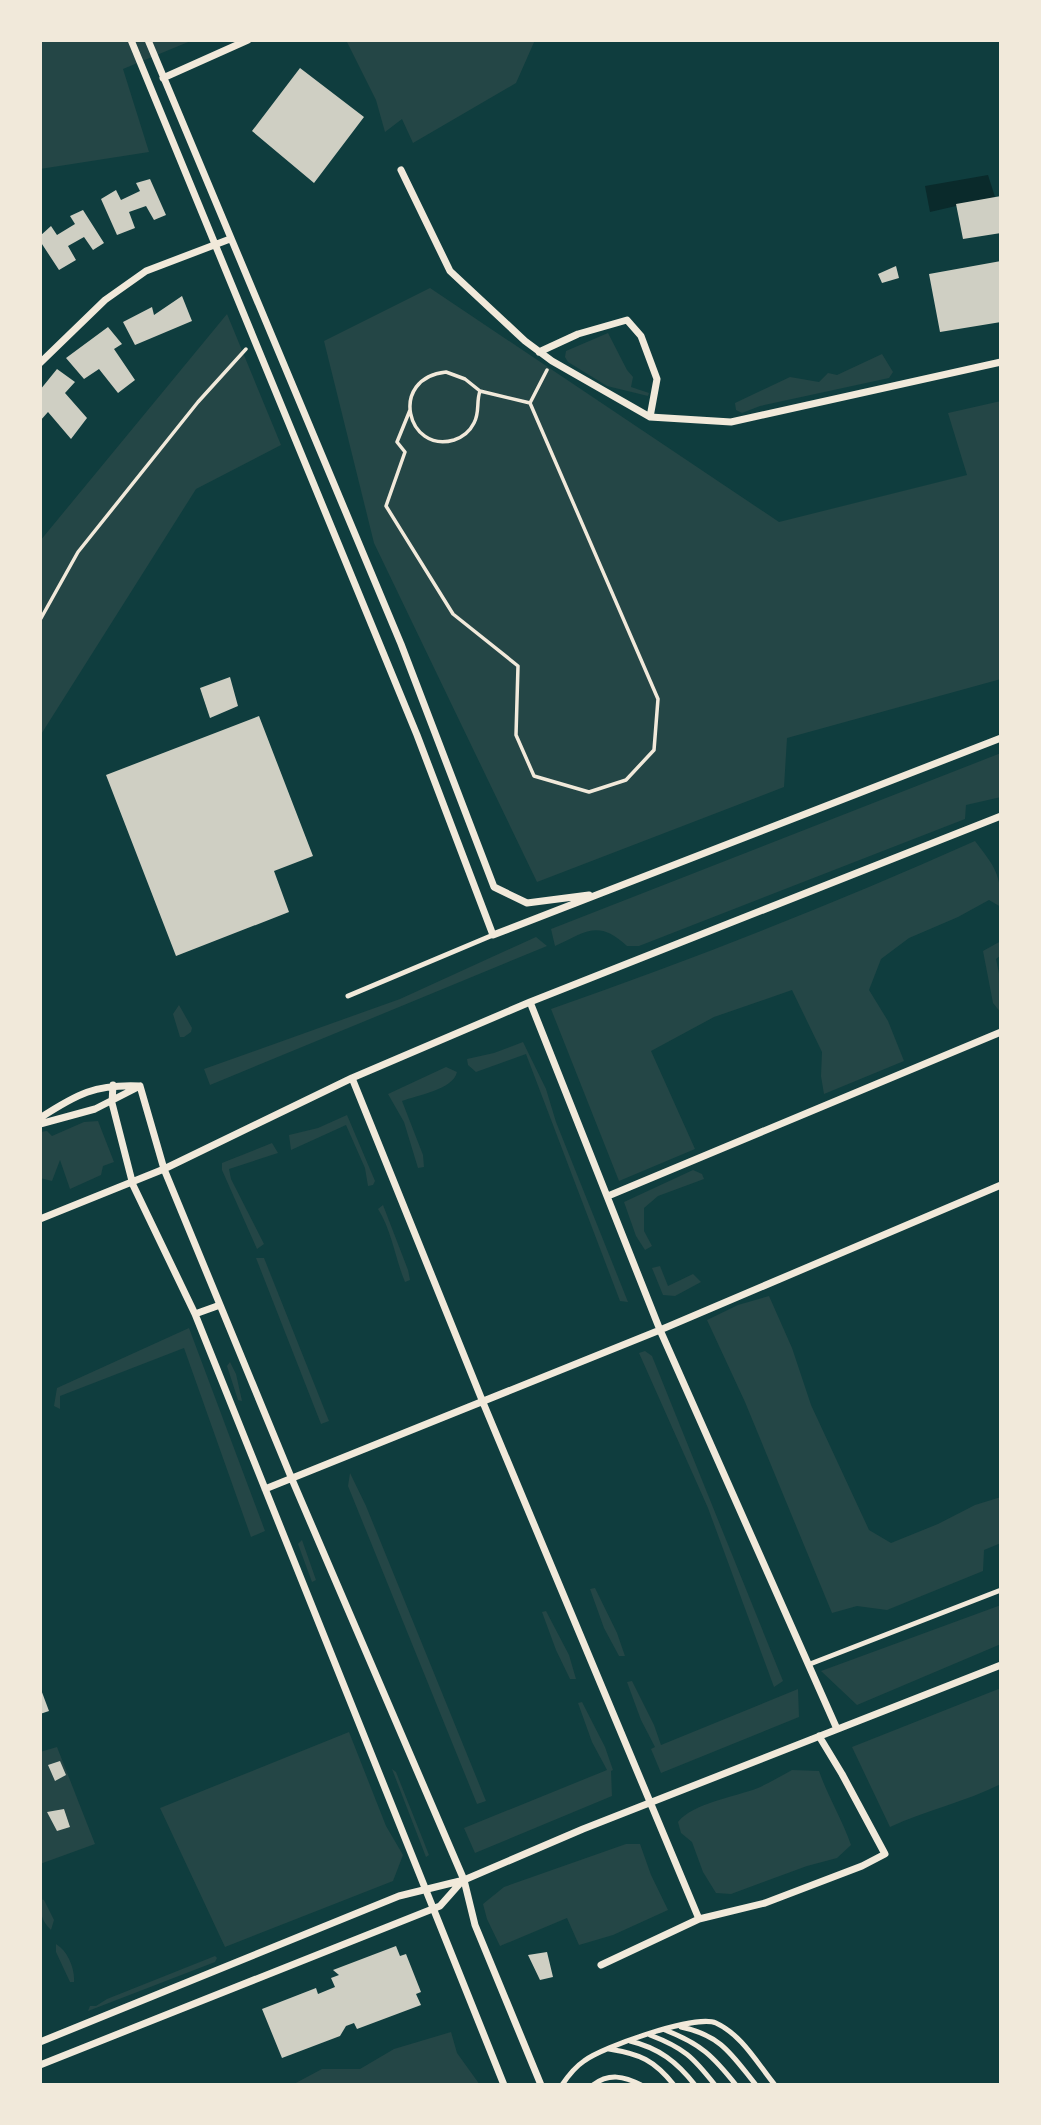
<svg xmlns="http://www.w3.org/2000/svg" width="1041" height="2125" viewBox="0 0 1041 2125" font-family="'Golos Text',sans-serif">
	<style>
		.green { fill: #244646 }
		.water { fill: #0a2a2b }
		.building { fill: #cfcfc3 }
		.lines { fill: none; stroke-linecap: round; stroke-linejoin: round }
		.path { stroke: #f1e9da; stroke-width: 3.5 }
		.service { stroke: #f1e9da; stroke-width: 5 }
		.minor { stroke: #f1e9da; stroke-width: 7 }
	</style>
	<rect width="100%" height="100%" fill="#0f3d3e"/>
	<!-- green -->
	<path class="green" d="M40 40H193L123 69 149 152 40 169Z
		M346 40H535L516 83 413 143 402 119 385 132 376 100Z
		M430 288 779 522 967 475 948 413 1001 401V679L787 738 784 787 537 882 374 543 324 341Z
		M227 314 281 445 196 489 40 736V541Z
		M608 333 627 370 633 377 631 387 649 393 648 396 607 386 568 362 565 357 566 351Z
		M882 354 893 372 889 378 760 406 742 413 736 410 735 403 790 377 819 382 828 373 837 375Z
		M1001 753V797L966 805 965 819 639 946H627C598 919 586 932 555 946L551 929Z
		M975 841C995 867 1001 874 1001 907L989 900 958 917 909 938 881 959 869 990 888 1021 904 1061 824 1094 821 1076 822 1052 792 990 714 1017 651 1051 695 1149 619 1181 551 1009C694 959 836 903 975 841Z
		M536 937 547 946 210 1085 204 1069 400 999Z
		M1001 941V955L996 959 1001 983V1013L993 1003 983 951Z
		M179 1005 192 1028 191 1032 184 1037H180L173 1014Z
		M523 1042 546 1089 556 1122 628 1302 620 1301 526 1054 476 1072 468 1065 467 1059 494 1053Z
		M446 1067 457 1072C453 1090 417 1095 402 1101L423 1155 424 1167 418 1168 404 1122 388 1094Z
		M347 1115 375 1181 373 1185 368 1186 365 1168 346 1125 291 1150 289 1135 318 1128Z
		M98 1121 114 1162 103 1166 101 1175 70 1189 60 1160 52 1181 40 1178V1132L47 1131 52 1136 84 1122Z
		M272 1143 278 1153 229 1169 231 1179 264 1244 257 1249 222 1170V1163Z
		M693 1170 702 1174 704 1179 658 1196 644 1208V1231L652 1246 645 1250 636 1236 624 1202Z
		M383 1205 408 1270 410 1280 405 1282C395 1258 392 1231 378 1209Z
		M256 1258H264L329 1421 321 1424Z
		M660 1266 668 1286 693 1274 701 1282 675 1296 663 1295 652 1268Z
		M769 1296 792 1348 811 1405 869 1530 891 1543 938 1524 975 1505 1001 1497V1543L984 1550 983 1571 887 1610 857 1606 832 1613 745 1402 707 1320 738 1305Z
		M189 1328 265 1531 251 1537 184 1348 60 1396V1409L54 1406 57 1388Z
		M645 1351 652 1356 783 1681 774 1687 708 1508 639 1353Z
		M230 1362 236 1374 242 1401 238 1400 227 1366Z
		M350 1473 366 1506 486 1801 477 1804 348 1486Z
		M302 1540 316 1580 312 1582 298 1544Z
		M595 1588 617 1633 625 1656H619L604 1628 590 1589Z
		M1001 1605V1644L857 1705 821 1671Z
		M546 1611 569 1655 576 1679H570L556 1650 542 1612Z
		M632 1681 654 1725 661 1745 798 1689 799 1717 661 1773 651 1749 655 1747 641 1720 627 1682Z
		M1001 1688V1784C965 1802 926 1810 890 1827L852 1747Z
		M582 1702 605 1747 613 1770 611 1771 612 1796 475 1853 464 1828 607 1770 592 1742 578 1703Z
		M349 1732 386 1826 403 1855 393 1881 225 1947 160 1808Z
		M57 1747 95 1844 40 1864V1752Z
		M392 1769 396 1772 429 1855 426 1857Z
		M792 1770 819 1771C828 1797 842 1819 851 1845L837 1858 807 1866 731 1894 716 1893 703 1872 692 1842 681 1833 678 1822C693 1803 735 1797 758 1788 769 1783 781 1776 792 1770Z
		M626 1844H640L651 1875 668 1910 613 1935 579 1945 567 1918 500 1946 487 1919 483 1904 504 1887Z
		M40 1899 44 1900 54 1920 51 1930C41 1921 40 1911 40 1899Z
		M56 1944C68 1951 75 1969 74 1982H70L56 1952Z
		M215 1956 217 1958 215 1962 88 2011 90 2006H96L107 1999Z
		M451 2032 457 2053 480 2085H292L322 2069H360L394 2049Z"/>
	<!-- water -->
	<path class="water" d="M988 175 995 197 930 212 925 186Z"/>
	<!-- building -->
	<path class="building" d="M300 68 364 117 314 183 252 131Z
		M150 179 166 215 154 220 146 206 129 212 135 228 117 235 101 199 116 190 121 200 140 191 136 183Z
		M1001 196V233L963 239 956 204Z
		M83 210 104 243 93 250 84 237 68 246 76 260 59 270 40 241V236L51 226 57 235 75 224 70 216Z
		M1001 261V322L940 332 929 274Z
		M896 266 899 278 882 283 878 274Z
		M182 296 192 321 135 345 123 322 152 307 154 315Z
		M108 327 122 344 114 349 135 380 118 393 99 369 84 379 66 358Z
		M57 369 75 382 65 393 87 418 71 439 48 412 40 421V390Z
		M230 677 238 706 210 718 200 688Z
		M259 716 313 856 274 871 289 912 176 956 106 775Z
		M40 1687 49 1711 40 1714Z
		M60 1761 66 1775 55 1781 48 1765Z
		M64 1809 70 1827 57 1831 47 1812Z
		M396 1946 400 1956 406 1954 421 1992 416 1994 421 2005 357 2029 354 2023 346 2026 340 2036 282 2058 262 2009 316 1988 318 1994 335 1987 331 1978 339 1975 333 1970Z
		M547 1952 553 1977 540 1980 528 1955Z"/>
	<g class="lines">
		<!-- path -->
		<path class="path" d="M446 372 465 379 480 391C476 402 480 412 474 423 470 431 463 437 454 440 407 454 388 378 446 372Z
			M530 403 547 370
			M410 410 397 442 405 452 386 506 453 614 518 666 516 735 534 776 589 792 626 780 654 750 658 699 530 403 480 391
			M40 620 78 552 198 402 246 349"/>
		<!-- service -->
		<path class="service" d="M348 996 493 935
			M810 1664 1001 1590
			M681 2027C722 2036 731 2054 756 2085
			M665 2030C701 2044 713 2056 736 2085
			M650 2035C684 2048 693 2057 715 2085
			M630 2041C659 2048 677 2062 695 2085
			M609 2049C640 2054 654 2060 674 2085
			M562 2085C568 2076 575 2067 584 2061 602 2047 696 2014 716 2023 742 2035 757 2063 775 2085
			M593 2085C609 2073 624 2076 641 2085"/>
		<!-- minor -->
		<path class="minor" d="M131 40 417 735 493 935 1001 738
			M148 40 401 644 494 887 527 903 589 895
			M163 78 248 40
			M401 170 450 271 525 341 552 361 650 417 731 422 1001 362
			M539 352 578 334 627 320 641 336 657 379 650 417
			M40 363 105 300 146 271 230 239
			M530 1002 660 1330 837 1729
			M352 1078 482 1400 699 1919
			M113 1085 112 1103 133 1185 195 1314 504 2085
			M140 1086 164 1169 291 1477 464 1880 475 1925 541 2085
			M40 1118C77 1094 95 1084 140 1086
			M40 1124 95 1109 140 1086
			M608 1196 1001 1032
			M40 1219 164 1169 352 1078 530 1002 1001 816
			M195 1314 220 1305
			M265 1489 660 1330 1001 1185
			M601 1965 699 1919 765 1903 862 1866 885 1854 842 1774 819 1736
			M40 2042 399 1896 464 1880 583 1829 1001 1665
			M40 2065 440 1906 463 1880"/>
	</g>
	<!-- border -->
	<rect width="1041" height="2125" fill="none" stroke="#f1e9da" stroke-width="84"/>
</svg>
